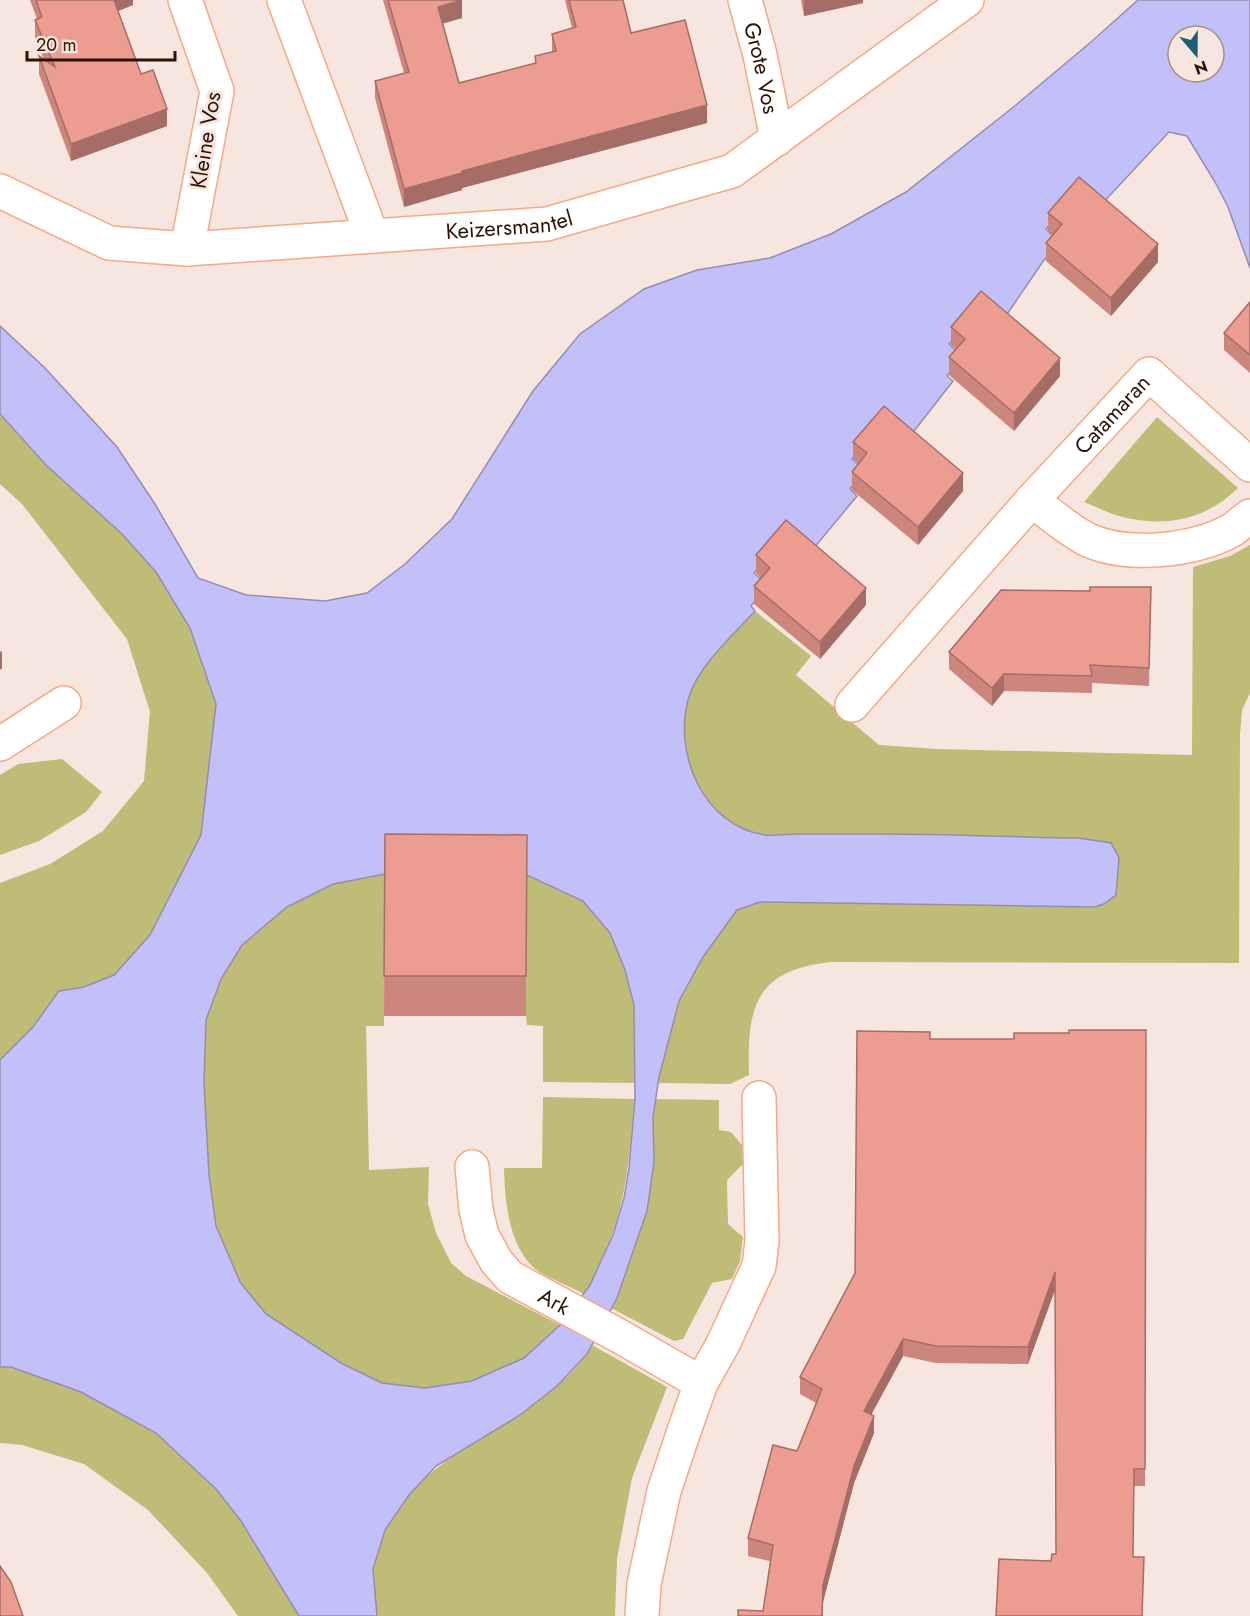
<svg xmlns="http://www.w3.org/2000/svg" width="1250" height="1616" viewBox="0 0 1250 1616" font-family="Jost,sans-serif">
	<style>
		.green { fill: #bebc76 }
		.water { fill: #c3c0f9; stroke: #968cb0; stroke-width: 1.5; fill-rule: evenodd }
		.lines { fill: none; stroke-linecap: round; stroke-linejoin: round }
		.minor-casing { stroke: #f4a984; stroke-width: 36 }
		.minor { stroke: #fff; stroke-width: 33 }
		.wall { fill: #cc867e }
		.shaded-wall { fill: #a66d66 }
		.building { fill: #ed9c92; stroke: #a66d66; stroke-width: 1.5 }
		.labels { text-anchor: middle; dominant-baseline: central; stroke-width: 6; stroke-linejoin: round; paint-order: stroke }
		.street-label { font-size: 22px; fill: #2e1204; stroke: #f6e6df }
	</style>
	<rect width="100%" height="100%" fill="#f6e6df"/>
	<!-- green -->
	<path class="green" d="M0 414 46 465 122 534 156 572 190 628 216 704 201 835 150 935 114 975 84 987 59 991 33 1027 0 1060V883L50 864 103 831 144 781 150 712 127 639 22 504 0 484Z
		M1157 417 1238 488C1207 519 1166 528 1123 517 1110 514 1097 507 1084 502Z
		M1250 545V693L1242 710 1240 734 1239 963 830 962C755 971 747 1006 749 1075L730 1084 658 1083 667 1041 679 1001 703 957 737 910 760 902 1116 895 1119 858 1111 843 1078 838C1012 837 945 834 878 834 853 834 827 834 801 834 789 834 776 836 765 835 703 826 672 752 689 697 698 666 734 634 755 611L811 656 796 675 879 745 937 749 1192 755 1193 567 1230 556Z
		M62 759 102 792 86 812 39 841 0 855V775L18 764Z
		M385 874 384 1026H366L369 1170 429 1167 428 1204 436 1233 451 1263 466 1276 560 1325 524 1358 472 1381 425 1388 382 1383 341 1363 266 1314 240 1282 216 1226 209 1175 204 1083 206 1020 221 979 242 945 287 907 333 884Z
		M527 875 583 901 610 933 625 970 634 1005V1083L543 1082V1026L527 1025 526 1016Z
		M543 1097 635 1099C628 1160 628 1204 601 1261 596 1272 591 1284 584 1294 570 1286 546 1278 534 1268 508 1244 505 1200 504 1168H542Z
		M656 1099 719 1100V1130L731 1132 742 1145 743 1164 727 1180 728 1224 743 1237 740 1261 732 1279 712 1283 683 1339 674 1341 611 1308 617 1298Z
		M592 1345 667 1387 632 1478 617 1559 615 1616H377C375 1601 372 1585 373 1571 373 1562 378 1553 380 1544 404 1469 485 1442 542 1398 560 1384 581 1366 592 1345Z
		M0 1367H11L81 1392 156 1433 216 1489 241 1521 299 1616H238L207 1573 148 1510 84 1464 22 1445 0 1443Z"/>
	<!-- water -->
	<path class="water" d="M1138 0H1250V268L1228 207 1215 182 1187 136 1169 132 1098 208 1079 192 1046 229 1059 242 1044 260 1001 323 981 307 949 344 962 357 947 376 953 381 907 440 883 421 852 459 865 471 850 489 857 496 809 554 788 535 754 573 768 585 751 606 755 611C734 634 698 666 689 697 672 752 703 826 765 835 776 836 790 834 801 834 827 834 853 834 878 834 945 834 1012 837 1078 838L1111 843 1119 858 1116 895 1104 904 1094 907 760 902 737 910 703 957 679 1001 659 1077 653 1117 654 1162 647 1211 617 1298 587 1354 557 1386 520 1415 436 1466 409 1495 385 1530 373 1569 377 1616H299L241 1521 216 1489 156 1433 81 1392 11 1367H0V1060L33 1027 59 991 84 987 114 975 150 935 201 835 216 704 190 628 156 572 122 534 46 465 0 414V326L45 368 117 447 155 504 198 578 246 595 325 601 367 593 405 564 452 519 533 391 580 334 644 289 697 270 770 258 831 234 906 192 1016 105 1091 42ZM1178 36H1214V72H1178ZM385 874 527 875 583 901 610 933 625 970 634 1005 635 1099 629 1168 624 1198 613 1235 590 1285 560 1325 524 1358 472 1381 425 1388 382 1383 341 1363 266 1314 240 1282 216 1226 209 1175 204 1083 206 1020 221 979 242 945 287 907 333 884Z"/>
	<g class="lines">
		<defs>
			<g id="minor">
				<path d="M185 0 217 91 187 249"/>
				<path d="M284 0 372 236"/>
				<path id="s1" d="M745 0 760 55 777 139"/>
				<path id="s2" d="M0 191 109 243 187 249 547 224 732 171 967 0"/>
				<path d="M1032 500C1050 514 1068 530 1088 540 1128 558 1194 551 1232 530 1238 526 1244 520 1250 516"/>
				<path id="s3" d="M852 705 1032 500 1149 374 1250 465"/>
				<path d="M0 744 64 703"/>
				<path id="s4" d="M472 1167 476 1210 482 1235 496 1261 510 1277 621 1337 701 1383"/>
				<path d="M642 1616 644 1584 664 1491 684 1431 701 1383 723 1344 759 1266 762 1242 759 1098"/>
			</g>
		</defs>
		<!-- minor casing -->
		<use href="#minor" class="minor-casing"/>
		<!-- minor -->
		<use href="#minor" class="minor"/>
	</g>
	<!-- wall -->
	<path class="wall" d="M30 0H133V5L118 11 141 74 167 126 71 161 39 74V56L44 60 35 37V20L37 19Z
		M383 0H462V18L443 23 459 83 535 63V56L552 52V34L572 28 565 0H623L631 33 707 123 462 188V190L404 207 375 98V81L404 73Z
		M801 0H863V3L804 16Z
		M1048 213 1158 262 1111 316 1046 261V243L1053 235 1048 231Z
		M1250 302V373L1224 350V333Z
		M951 327 1060 376 1014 431 949 375V357L956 349 951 345Z
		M853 442 963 491 918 545 852 490V472L859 464 853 459Z
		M756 555 866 605 820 659 754 604V586L761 578 756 573Z
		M1151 587 1149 686 1092 683V693L1004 691 992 706 949 669V652L1090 591Z
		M385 834 527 835 526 1016H384Z
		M1146 1030 1145 1486H1134L1133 1557 1144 1575 1051 1561 1056 1554 1055 1290 1028 1364 936 1363 903 1356 871 1415 874 1433 854 1483 823 1602V1616H738L763 1611 770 1561 748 1556V1538L797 1451 816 1403 800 1394V1377L855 1273 930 1039H1014L1069 1033Z"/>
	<!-- shaded-wall -->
	<path class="shaded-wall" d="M113 0H133V5L113 13Z
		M804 0H863V3L804 16Z
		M462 1V18L438 25V7Z
		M707 105V123L462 188V190L404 207V189L462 171Z
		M167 109V126L71 161V144Z
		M1158 244V262L1111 316V298Z
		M1060 358V376L1014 431V413Z
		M963 473V491L918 545V527Z
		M866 588V605L820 659V642Z
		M2 651V668L0 670V652Z
		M1004 674V691L992 706V688Z
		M1055 1272V1290L1028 1364V1347Z
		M903 1339V1356L864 1428V1411Z
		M874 1416V1433L854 1483 823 1602 822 1616 823 1585 854 1466Z"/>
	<!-- building -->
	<path class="building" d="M36 0H114L141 74 153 70 167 109 71 144 39 56 55 67 35 20 42 17Z
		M388 0H462L438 7 459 83 536 63 535 56 556 51 552 34 576 27 569 0H623L631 33 685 20 707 105 462 171V173L404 189 375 81 409 72Z
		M1079 177 1158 244 1111 298 1046 243 1062 224 1048 213Z
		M981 291 1060 358 1014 413 949 357 965 339 951 327Z
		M1250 302V355L1224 333Z
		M884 406 963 473 918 527 852 472 867 453 853 442Z
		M786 520 866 588 820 642 754 586 770 568 756 555Z
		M1090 587H1151L1149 668 1090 665 1092 676 1004 674 992 688 949 652 1001 590 1090 591Z
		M385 834 527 835 526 976H384Z
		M1069 1030H1146L1145 1469H1134L1133 1557H1144L1142 1616H996L999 1559 1051 1561 1052 1554H1056L1055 1272 1028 1347 936 1346 903 1339 864 1411 874 1416 854 1466 823 1585 822 1616H738V1610L763 1611 773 1545 748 1538 773 1445 797 1451 822 1389 800 1377 855 1273 857 1031 930 1032V1039H1014V1033H1069Z
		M0 1566 11 1582 23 1616H0Z"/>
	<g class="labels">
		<!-- street labels -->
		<g class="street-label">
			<text stroke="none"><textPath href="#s1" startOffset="70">Grote Vos</textPath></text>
			<text transform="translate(205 140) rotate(-81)">Kleine Vos</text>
			<text stroke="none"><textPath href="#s2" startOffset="522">Keizersmantel</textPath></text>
			<text stroke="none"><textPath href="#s3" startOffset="390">Catamaran</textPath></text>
			<text stroke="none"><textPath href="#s4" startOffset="170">Ark</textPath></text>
		</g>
	</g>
	<!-- north arrow -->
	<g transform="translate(1196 54) rotate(160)"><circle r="28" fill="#f6e6df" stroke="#a69187" stroke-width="1.5"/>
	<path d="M0-4.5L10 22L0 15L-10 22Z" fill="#215e75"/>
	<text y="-9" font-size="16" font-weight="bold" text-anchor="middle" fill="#2e1204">N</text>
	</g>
	<!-- scale -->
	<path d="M27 51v9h148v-9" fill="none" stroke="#2e1204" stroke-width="3"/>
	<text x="36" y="51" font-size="18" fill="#2e1204" stroke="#f6e6df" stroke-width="4.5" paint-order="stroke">20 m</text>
</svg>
